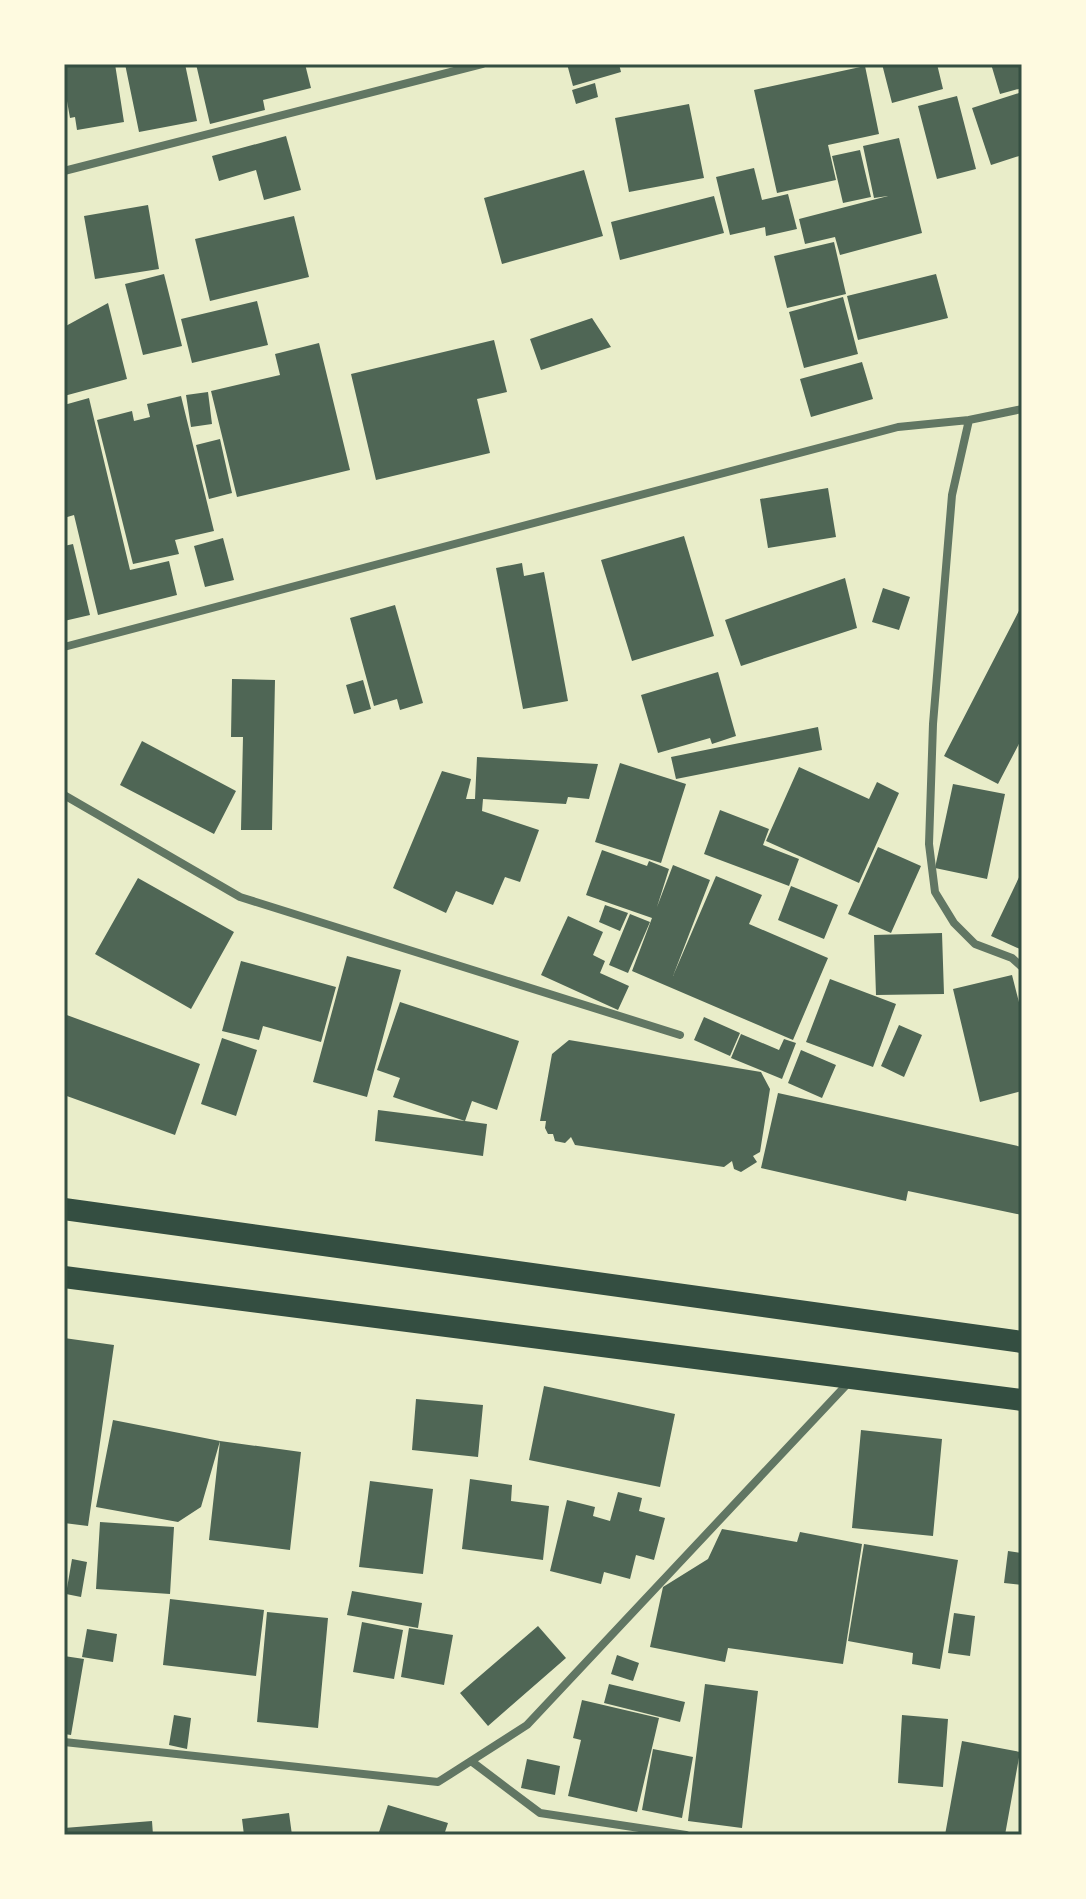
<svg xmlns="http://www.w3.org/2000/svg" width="1086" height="1899" viewBox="0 0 1086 1899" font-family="Raleway,sans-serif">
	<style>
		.building { fill: #4f6655 }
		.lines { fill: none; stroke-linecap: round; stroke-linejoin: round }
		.minor { stroke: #617663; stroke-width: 8 }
		.trunk { stroke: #344e41; stroke-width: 22 }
		.neatline { fill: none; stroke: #344e41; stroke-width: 3 }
	</style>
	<rect width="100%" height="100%" fill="#e9edc9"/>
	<!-- building -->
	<path class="building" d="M64 64H115L124 122 77 130 75 117 70 118 64 84Z
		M125 64H185L197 121 139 132Z
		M196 64H305L311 88 263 100 265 110 210 124Z
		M567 64H619L621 72 573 86Z
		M882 64H937L943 89 892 103Z
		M991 64H1022V88L1000 94Z
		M865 66 879 134 828 145 836 180 777 193 754 90Z
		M595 83 598 97 576 104 572 90Z
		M1022 92V155L991 165 972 108Z
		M957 96 976 169 937 179 918 106Z
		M689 104 704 178 629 192 615 118Z
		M286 136 301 190 264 200 256 170 219 181 212 156Z
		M899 138 922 233 840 255 835 237 805 244 799 219 888 196 874 198 863 146Z
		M860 150 871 197 843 203 832 156Z
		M754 168 762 200 788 194 797 229 766 236 765 227 730 235 716 177Z
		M584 170 603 236 502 264 484 198Z
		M714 196 724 233 620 260 611 222Z
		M148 205 159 269 95 279 84 216Z
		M294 216 309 277 210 301 195 239Z
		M834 242 846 294 787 308 774 256Z
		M164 274 182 346 143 355 125 284Z
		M936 274 948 318 858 340 847 296Z
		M843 297 858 354 804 368 789 312Z
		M257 301 268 345 192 363 181 319Z
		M108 303 127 379 64 396V327Z
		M592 318 611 347 541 370 530 339Z
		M494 340 507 392 477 399 490 453 376 480 351 374Z
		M319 343 350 470 237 497 211 391 280 375 275 354Z
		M862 362 873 399 811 417 800 379Z
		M208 392 212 424 191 427 186 395Z
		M181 396 214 531 175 540 179 554 133 564 97 420 132 411 134 421 150 417 147 404Z
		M89 398 130 570 169 561 177 595 98 615 74 515 64 518V490H67L64 477V405Z
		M220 439 232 493 209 499 196 445Z
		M828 488 836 537 768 548 760 499Z
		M684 536 714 636 632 661 601 560Z
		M223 538 234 580 205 587 194 546Z
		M73 544 90 615 64 621V546Z
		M522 563 524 576 544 572 568 701 523 709 496 568Z
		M845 578 857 628 741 666 725 620Z
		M883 588 910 597 899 630 872 622Z
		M395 605 423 703 400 710 397 699 374 706 350 618Z
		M1022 605V738L998 784 944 756Z
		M718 672 736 736 712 744 710 738 658 753 641 695Z
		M232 679 275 680 272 830H241L243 737H231Z
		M363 680 371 709 354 714 346 685Z
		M818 727 822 750 676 779 671 757Z
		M142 741 236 791 214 834 120 785Z
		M477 757 598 764 589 799 568 797 566 804 483 799 482 811 539 830 520 882 505 877 493 905 456 891 446 913 393 888 442 771 471 779 466 799H475Z
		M620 763 686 784 661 863 595 842Z
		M799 767 869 799 877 782 899 793 859 883 766 841Z
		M953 784 1005 794 987 879 935 868Z
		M720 810 769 829 763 845 799 859 789 886 704 854Z
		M878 847 921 866 891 933 848 914Z
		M602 850 647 866 649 861 669 869 657 907 673 865 710 880 673 976 716 876 762 895 749 924 828 958 793 1040 632 971 652 918 586 895Z
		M1022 871V950L991 936Z
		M138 878 234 932 191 1009 95 954Z
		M791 886 838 905 824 939 778 920Z
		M605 905 628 913 620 931 599 922Z
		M630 914 650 922 628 973 609 965Z
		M568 916 603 932 593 955 605 961 600 973 629 986 618 1010 541 975Z
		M942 933 944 994 876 995 874 935Z
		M347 956 401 970 367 1097 313 1082Z
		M241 961 336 987 321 1042 263 1026 259 1040 222 1031Z
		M1012 975 1022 1014V1091L980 1102 953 989Z
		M830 979 896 1004 873 1067 806 1042Z
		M400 1002 519 1041 497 1110 472 1101 465 1121 487 1124 483 1156 375 1141 378 1110 465 1121 393 1097 400 1078 377 1070Z
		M64 1014 200 1064 175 1135 64 1095Z
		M704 1017 740 1033 730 1056 694 1040Z
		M899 1025 922 1035 904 1077 881 1066Z
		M741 1034 779 1050 784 1039 796 1043 782 1079 731 1058Z
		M222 1038 257 1050 236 1116 201 1104Z
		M569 1040 761 1072 770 1089 760 1152 753 1156 757 1162 741 1172 734 1169 732 1161 724 1167 575 1145 571 1137 565 1143 555 1141 553 1134H548L545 1128 546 1121H540L552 1054Z
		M801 1050 836 1065 822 1098 788 1083Z
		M778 1093 1022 1147V1215L908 1191 906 1201 761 1168Z
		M64 1338 114 1345 88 1526 64 1523Z
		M544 1386 675 1414 660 1487 529 1460Z
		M416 1399 483 1405 478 1457 412 1450Z
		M113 1420 220 1441 201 1507 178 1522 96 1507Z
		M861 1430 942 1439 933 1536 852 1528Z
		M220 1441 301 1452 290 1550 209 1540Z
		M470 1479 512 1485 511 1501 549 1506 543 1560 462 1549Z
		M370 1481 433 1489 423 1574 359 1567Z
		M618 1492 642 1498 639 1511 665 1518 654 1560 636 1555 630 1579 604 1572 601 1584 550 1571 567 1500 595 1507 593 1516 610 1521Z
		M100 1522 174 1527 170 1594 96 1589Z
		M722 1529 797 1542 800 1532 862 1544 843 1664 728 1648 725 1662 650 1647 663 1587 708 1559Z
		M864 1544 958 1560 940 1669 912 1664 913 1653 848 1641Z
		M1008 1551 1022 1553V1585L1004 1583Z
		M72 1559 87 1562 81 1597 66 1594Z
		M352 1591 422 1603 418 1628 347 1615Z
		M170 1599 264 1610 256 1676 163 1665Z
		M267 1612 328 1618 318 1728 257 1722Z
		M954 1613 975 1616 970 1656 948 1653Z
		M362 1622 403 1630 394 1679 353 1672Z
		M538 1626 566 1658 488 1726 460 1693Z
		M409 1628 453 1635 444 1685 401 1677Z
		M87 1629 117 1634 113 1662 82 1657Z
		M617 1655 639 1663 633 1681 611 1674Z
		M64 1656 84 1659 71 1735 64 1734Z
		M609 1684 685 1702 680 1722 604 1703Z
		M705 1684 758 1691 742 1828 688 1821Z
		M582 1700 659 1718 637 1812 568 1796 581 1740 573 1738Z
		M174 1715 191 1718 187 1749 169 1745Z
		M902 1715 948 1719 943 1787 898 1783Z
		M962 1741 1020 1752 1005 1835H945Z
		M653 1749 693 1757 682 1818 642 1810Z
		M527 1759 560 1766 555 1795 521 1788Z
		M388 1805 448 1823 444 1835H378Z
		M289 1813 292 1835H244L242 1819Z
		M152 1821 153 1835H64V1828Z"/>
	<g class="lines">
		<!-- minor -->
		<path class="minor" d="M64 171 482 64
			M1022 409 969 420 952 495 933 724 929 844 935 892 954 923 975 944 1012 958 1022 967
			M64 647 898 427 969 420
			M64 795 240 897 680 1035
			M64 1742 438 1782 527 1725 851 1380
			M471 1761 540 1813 686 1835"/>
		<!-- trunk -->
		<path class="trunk" d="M64 1209 1022 1342
			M64 1277 1022 1400"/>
	</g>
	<!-- border -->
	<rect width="1086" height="1899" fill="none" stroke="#fefae0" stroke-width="132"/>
	<rect x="66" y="66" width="954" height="1767" class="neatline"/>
</svg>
